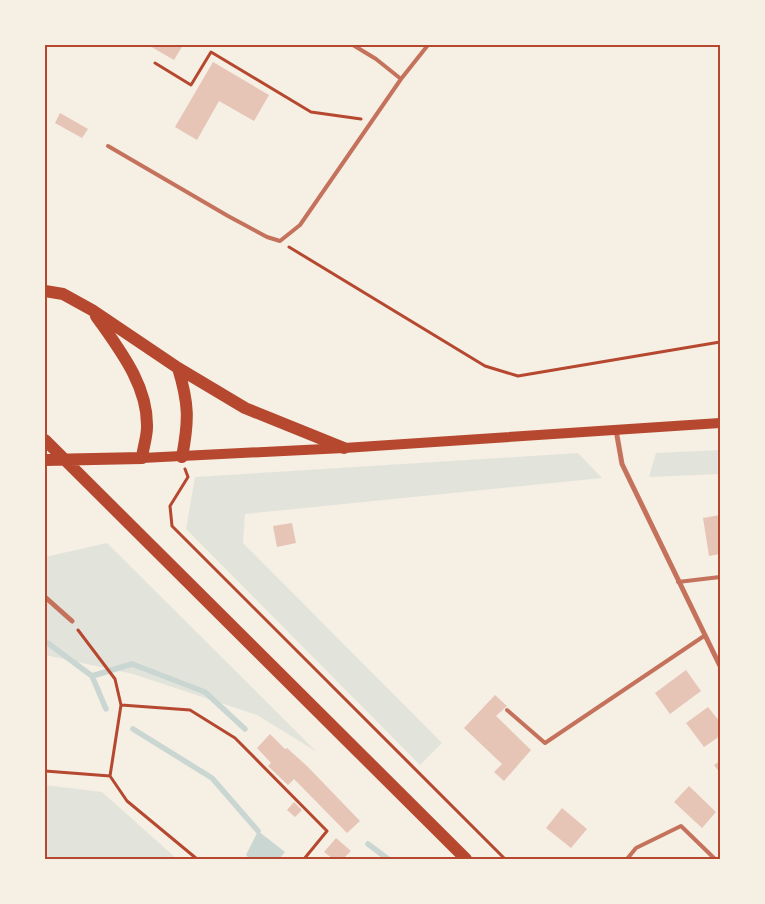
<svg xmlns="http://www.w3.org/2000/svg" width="765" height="904" viewBox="0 0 765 904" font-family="'Titillium Web',sans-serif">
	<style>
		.green { fill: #e2e4dc }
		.water { fill: #c9d6d2 }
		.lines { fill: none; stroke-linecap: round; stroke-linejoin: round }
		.stream { stroke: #c9d6d2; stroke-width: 5.5 }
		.building { fill: #e6c5b7 }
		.path { stroke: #b5482f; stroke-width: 3 }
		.service { stroke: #c5725c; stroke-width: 4 }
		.minor { stroke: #c5725c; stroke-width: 5 }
		.secondary { stroke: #b5482f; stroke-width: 10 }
		.primary { stroke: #b5482f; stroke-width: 12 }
		.neatline { fill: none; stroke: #b5482f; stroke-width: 2 }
	</style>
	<rect width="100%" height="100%" fill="#f6efe4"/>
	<!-- green -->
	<path class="green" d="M720 450V474L649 477 656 453Z
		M578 453 602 478 245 514 243 543 442 743 420 765 186 529 195 477Z
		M107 543 317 752 257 715 133 674 45 655V557Z
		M45 785 102 792 177 859H45Z"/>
	<!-- water -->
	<path class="water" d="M258 831 285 852 279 859H250L246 855Z"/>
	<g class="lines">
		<!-- stream -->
		<path class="stream" d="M45 641 92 676 106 709
			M92 676 132 664 205 692 245 729
			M133 729 212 778 258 831
			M368 844 388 859"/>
	</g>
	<!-- building -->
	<path class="building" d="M148 45H183L174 60Z
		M213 62 269 95 254 121 219 101 197 140 175 127Z
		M60 113 88 129 82 138 55 123Z
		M720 515V554L709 556 703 518Z
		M292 523 296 543 277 547 273 526Z
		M686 670 701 691 670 714 655 693Z
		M495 695 507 706 496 716 531 750 504 781 494 772 502 764 464 728Z
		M708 707 720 722V736L704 747 686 723Z
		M270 734 285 749 287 748 307 766 360 821 347 833 294 779 288 785 268 766 271 763 257 748Z
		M720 761V773L714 765Z
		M689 786 716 812 702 828 674 802Z
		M294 802 302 810 295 817 287 810Z
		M562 808 587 829 571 848 546 828Z
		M336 838 351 851 343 859H333L324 852Z"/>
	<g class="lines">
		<!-- path -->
		<path class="path" d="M155 63 191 85 211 52 311 112 361 119
			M289 247 485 366 518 376 720 342
			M185 469 188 477 170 506 172 526 505 859
			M78 630 115 679 121 705 110 776 127 801 197 859
			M121 705 190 710 235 738 327 831 304 859
			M45 771 110 776"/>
		<!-- service -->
		<path class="service" d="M353 45 376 59 401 79
			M108 146 228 216 267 237 280 241 300 225 401 79 428 45
			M678 582 720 577
			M507 710 545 743 704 636
			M627 859 636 848 681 826 715 859"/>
		<!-- minor -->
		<path class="minor" d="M616 430 622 464 720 666
			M45 597 72 621"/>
		<!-- secondary -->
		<path class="secondary" d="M142 458 344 448 720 423"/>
		<!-- primary -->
		<path class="primary" d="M45 291 63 294 92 310 178 368 245 408 344 448
			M178 368C189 404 189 420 182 457
			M45 440 466 859
			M45 460 142 458C143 448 147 437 147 427 148 385 119 349 96 316"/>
	</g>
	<!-- border -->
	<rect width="765" height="904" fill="none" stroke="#f6efe4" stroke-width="92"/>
	<rect x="46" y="46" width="673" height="812" class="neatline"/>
</svg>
